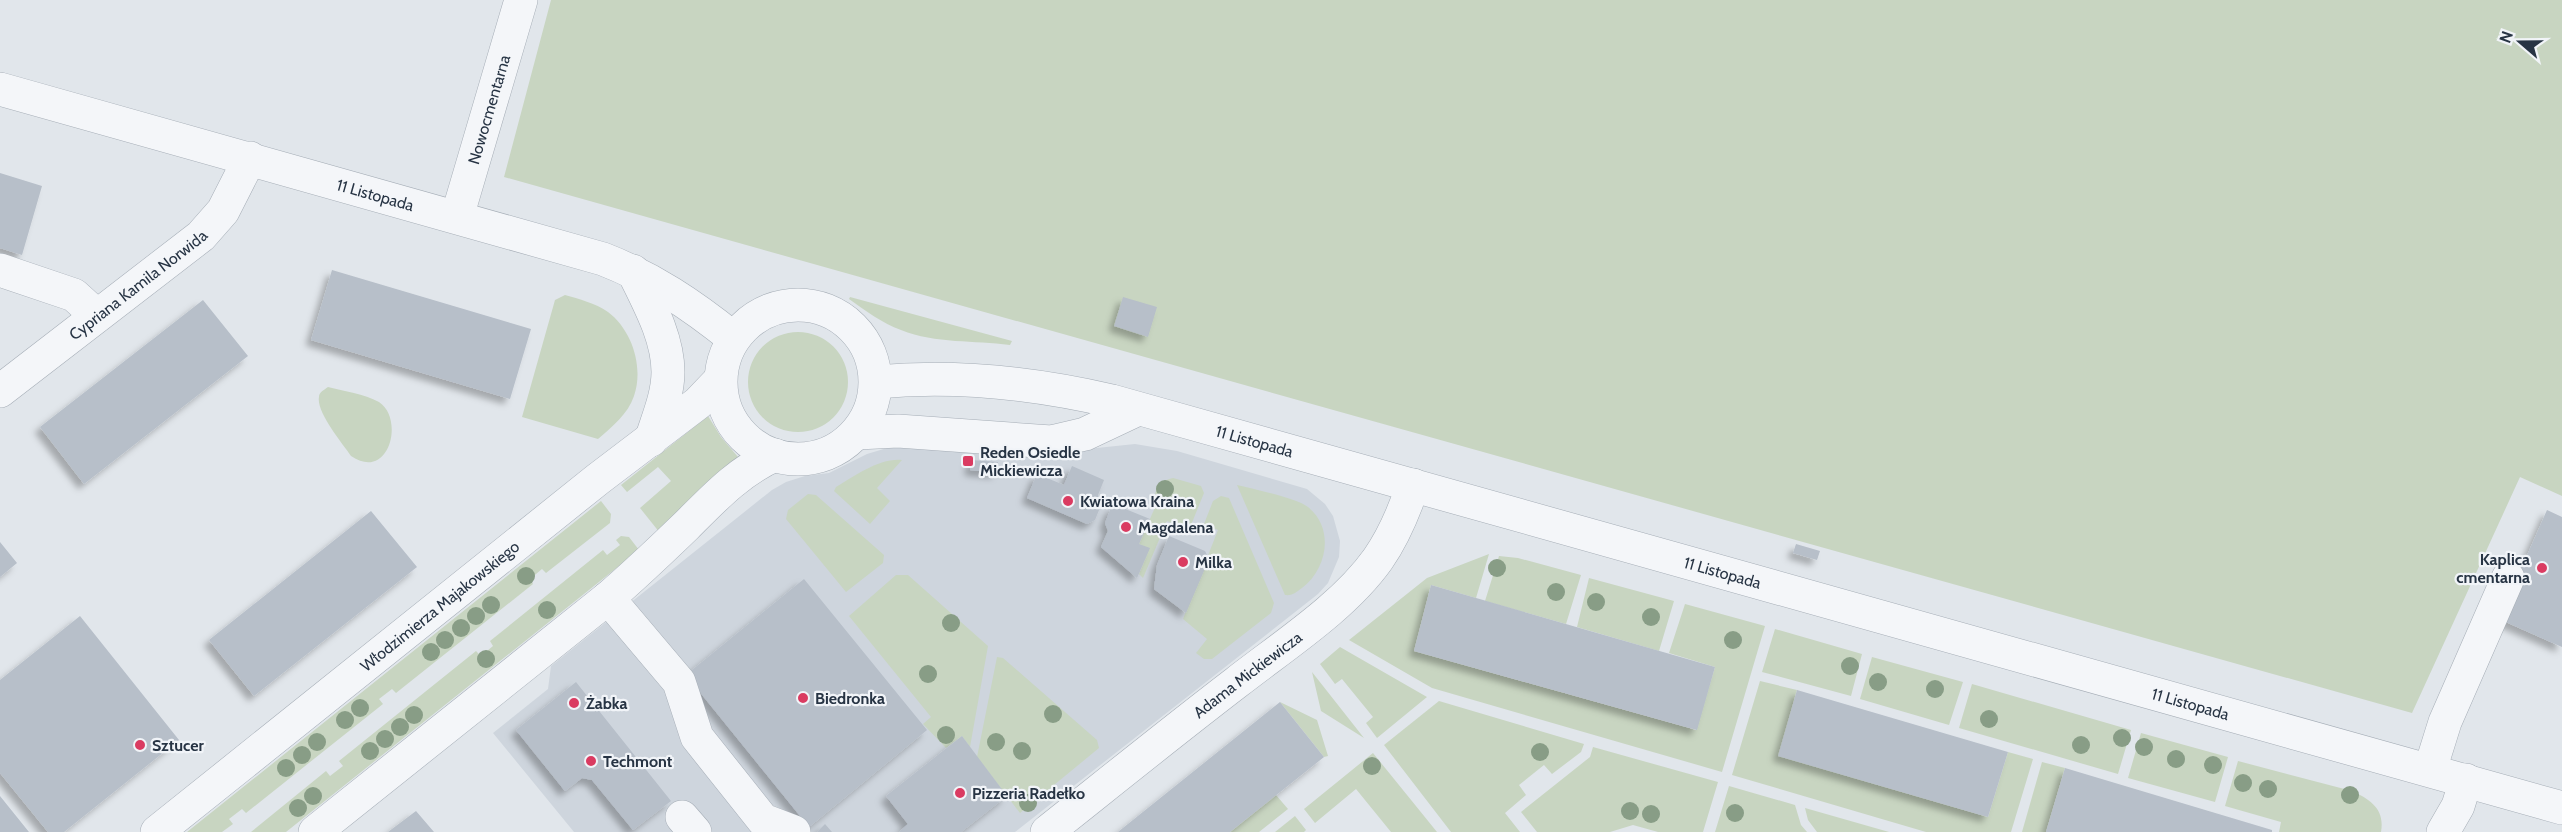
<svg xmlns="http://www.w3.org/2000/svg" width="2562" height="832" viewBox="0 0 2562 832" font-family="Cabin,sans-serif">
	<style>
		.built { fill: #ced5dd }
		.green { fill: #c8d5c1 }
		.building { fill: #b7bfc9; filter: url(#shadow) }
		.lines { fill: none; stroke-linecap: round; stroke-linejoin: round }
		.minor-casing { stroke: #a5adb6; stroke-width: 34 }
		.minor { stroke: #f4f6f9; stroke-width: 33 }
		.tree { fill: #889d86 }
		.poi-dot { fill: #da3b61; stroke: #f1f4f8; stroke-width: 2 }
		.labels { text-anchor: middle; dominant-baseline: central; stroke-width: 4.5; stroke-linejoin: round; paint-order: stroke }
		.street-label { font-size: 16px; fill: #273444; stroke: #f1f4f8 }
		.poi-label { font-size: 16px; font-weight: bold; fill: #273444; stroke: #f1f4f8; text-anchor: start }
	</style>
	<defs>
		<filter id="shadow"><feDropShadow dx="-5.5" dy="5.5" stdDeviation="3" flood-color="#0004"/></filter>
	</defs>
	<rect width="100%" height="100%" fill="#e1e6eb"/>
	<!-- built -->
	<path class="built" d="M1135 444 1177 451 1307 489 1325 504 1333 516 1340 541 1339 557 1328 583 1318 594 1015 832H574L493 733 548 689 551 666 772 490 786 482 805 476 829 473 867 454 897 445 1068 451Z"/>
	<!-- green -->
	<path class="green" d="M551 0H2562V496L2520 477 2412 713 504 177Z
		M565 295C579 299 595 303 608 312 632 330 644 367 634 396 628 414 612 427 598 439L522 417 555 300Z
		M850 297 1012 341 1010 345C974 340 936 344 901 330 882 323 866 311 849 299Z
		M748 382a50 50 0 1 1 100 0a50 50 0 1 1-100 0Z
		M328 387C344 391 364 394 379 402 405 419 389 482 351 456 342 443 316 412 319 397 319 392 324 390 328 387Z
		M708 416 721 437 738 457 660 533 640 508 671 481 658 467 627 492 621 485Z
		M902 460 877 488 890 501 870 524 834 491 836 487C855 476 879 458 902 460Z
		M1173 478 1201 486 1204 493 1189 530 1167 521 1143 578 1139 574 1149 549 1139 544 1160 496 1155 494C1158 483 1162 481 1173 478Z
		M1237 485C1253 489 1297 498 1308 507 1335 529 1327 569 1302 588 1296 592 1293 596 1285 595Z
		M808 494 816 495 884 555 883 563 846 592 786 519 788 510Z
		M1221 496 1229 498 1274 603 1271 613 1212 659H1204L1196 653 1207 639 1183 619 1218 530 1204 524 1213 501Z
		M601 501 611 514 610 523 546 573 542 569 530 579 533 584 396 693 392 689 379 699 383 704 246 813 242 809 229 819 233 824 222 832H187Z
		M621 536 629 537 639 550 286 832H251L326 771 330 776 343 766 339 761 476 651 481 656 493 646 490 641 603 550 607 555 620 545 616 540Z
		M1489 554 1476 598 1431 585 1414 651 1696 730 1715 667 1669 653 1685 604 1765 626 1722 772 1432 688 1349 640 1427 578Z
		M1499 556 1518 558 1581 575 1566 624 1485 601Z
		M896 575H908L988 646 970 747 962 736 946 748 923 724 931 717 849 616Z
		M1589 578 1674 601 1659 651 1577 627Z
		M1775 629 1862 654 1851 696 1762 672Z
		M1340 647 1427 697 1377 738 1366 723 1373 717 1342 679 1335 684 1320 664Z
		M997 657 1003 658 1097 740 1099 748 1020 813 977 757Z
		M1872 657 1963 682 1949 725 1860 699Z
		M1312 672 1364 738 1321 711Z
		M1760 681 1797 690 1779 756 1988 817 2008 752 2033 759 2011 832H1926L1732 775Z
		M1972 684 2131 730 2118 774 1959 728Z
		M1439 701 1584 744 1581 752 1552 774 1544 765 1519 785 1526 795 1505 813 1520 832H1451L1384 745Z
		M1280 702 1317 720 1328 756 1324 757Z
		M2141 733 2228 757 2215 802 2128 778Z
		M1593 747 1718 782 1703 832H1658L1633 825 1610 832H1537L1521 812 1590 757Z
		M1373 753 1437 832H1391L1356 789 1315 823 1304 809Z
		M2238 761 2352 791C2371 800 2385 809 2381 832H2279L2281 822 2225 806Z
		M2042 762 2065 768 2046 832H2022Z
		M1729 786 1795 805 1801 825 1807 832H1715Z
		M1276 795 1288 809 1259 832H1230Z
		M1805 808 1889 832H1817L1808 820Z
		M1295 816 1306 830 1304 832H1275Z"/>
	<!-- building -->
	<path class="building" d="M0 173 42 186 22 255 0 248Z
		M332 270 531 329 510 399 311 340Z
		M1123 297 1157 307 1148 337 1114 326Z
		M203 300 248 356 84 484 40 427Z
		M971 460 998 462 997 473 970 470Z
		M1072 466 1104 480 1098 495 1101 505 1095 520 1087 524 1027 498 1037 474 1064 485Z
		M1118 506 1150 519 1139 544 1150 548 1137 578 1101 547 1108 531 1105 523 1111 508Z
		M2547 510 2562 517V647L2499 619Z
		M371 511 417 567 254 696 209 640Z
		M1169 536 1205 551 1209 559 1186 613 1154 589 1157 565Z
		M0 542 17 563 0 577Z
		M1796 544 1820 551 1817 560 1793 553Z
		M804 579 927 730 809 827 686 675Z
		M1431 585 1715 667 1697 730 1414 651Z
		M80 616 179 740 64 832H48L0 773V680Z
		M576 682 671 801 633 830 592 780 582 778 565 791 516 730Z
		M1797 690 2008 752 1988 817 1778 756Z
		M1280 702 1324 757 1230 832H1118Z
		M962 736 1007 796 961 832H899L908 824 886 796Z
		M2065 768 2272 830V832H2046Z
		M0 796 29 832H0Z
		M416 811 434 832H388Z
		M825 824 832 832H817Z"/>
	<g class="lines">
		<defs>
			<g id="minor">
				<path id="s1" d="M0 89 603 259C652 278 692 305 733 338"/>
				<path id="s2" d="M457 217 521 0"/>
				<path d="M0 270 74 295 96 315"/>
				<path d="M633 271C648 302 668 337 668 372 668 395 658 418 651 440"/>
				<circle cx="798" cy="382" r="77"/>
				<path id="s3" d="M876 382C957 374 1034 383 1112 401L2562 808"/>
				<path id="s4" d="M0 391 201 236 223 211 250 158"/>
				<path d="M857 433 898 431 1051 442 1085 434 1138 409"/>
				<path d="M608 598 679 682 697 737 763 820 794 832"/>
				<path d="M2430 770 2445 722 2508 578"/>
				<path d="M682 817 695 832"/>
				<path id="s5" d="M157 832 598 479 698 403 720 380"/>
				<path d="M315 832 608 598C635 575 660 551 686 526 714 498 739 471 775 455"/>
				<path id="s6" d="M1047 832C1110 782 1173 731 1237 682 1283 646 1344 607 1378 559 1394 536 1404 512 1413 485"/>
				<path d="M2443 832 2458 806 2466 780"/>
			</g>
		</defs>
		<!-- minor casing -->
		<use href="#minor" class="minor-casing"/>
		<!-- minor -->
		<use href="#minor" class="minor"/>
	</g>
	<!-- trees -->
	<g class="tree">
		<circle cx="1165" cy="489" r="9"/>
		<circle cx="1497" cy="568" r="9"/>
		<circle cx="526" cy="576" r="9"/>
		<circle cx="1556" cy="592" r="9"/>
		<circle cx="1596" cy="602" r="9"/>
		<circle cx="491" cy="605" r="9"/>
		<circle cx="547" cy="610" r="9"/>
		<circle cx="476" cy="616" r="9"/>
		<circle cx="1651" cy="617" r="9"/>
		<circle cx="951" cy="623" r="9"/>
		<circle cx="461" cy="628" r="9"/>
		<circle cx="445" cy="640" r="9"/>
		<circle cx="1733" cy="640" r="9"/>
		<circle cx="431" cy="652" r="9"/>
		<circle cx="486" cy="659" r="9"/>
		<circle cx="1850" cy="666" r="9"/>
		<circle cx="928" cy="674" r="9"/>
		<circle cx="1878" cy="682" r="9"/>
		<circle cx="1935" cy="689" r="9"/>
		<circle cx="360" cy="708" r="9"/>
		<circle cx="1053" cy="714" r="9"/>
		<circle cx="414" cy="715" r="9"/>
		<circle cx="1989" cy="719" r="9"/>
		<circle cx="345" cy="720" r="9"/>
		<circle cx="400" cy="727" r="9"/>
		<circle cx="946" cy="735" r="9"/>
		<circle cx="2122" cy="738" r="9"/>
		<circle cx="385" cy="739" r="9"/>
		<circle cx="317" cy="742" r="9"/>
		<circle cx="996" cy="742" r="9"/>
		<circle cx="2081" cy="745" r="9"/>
		<circle cx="2144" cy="747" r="9"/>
		<circle cx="370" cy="751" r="9"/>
		<circle cx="1022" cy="751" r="9"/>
		<circle cx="1540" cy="752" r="9"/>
		<circle cx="302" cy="755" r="9"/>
		<circle cx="2176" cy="759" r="9"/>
		<circle cx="2213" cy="765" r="9"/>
		<circle cx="1372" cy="766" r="9"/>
		<circle cx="286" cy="768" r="9"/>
		<circle cx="2243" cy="783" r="9"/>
		<circle cx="2268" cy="789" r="9"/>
		<circle cx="2350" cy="795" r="9"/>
		<circle cx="313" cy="796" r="9"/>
		<circle cx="1028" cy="803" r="9"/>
		<circle cx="298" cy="808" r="9"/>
		<circle cx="1630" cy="811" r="9"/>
		<circle cx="1735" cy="813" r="9"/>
		<circle cx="1651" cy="814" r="9"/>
	</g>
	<!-- markers -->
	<g class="poi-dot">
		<rect x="962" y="455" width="12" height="12" rx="3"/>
		<circle cx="1068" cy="501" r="6"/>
		<circle cx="1126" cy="527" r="6"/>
		<circle cx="1183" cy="562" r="6"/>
		<circle cx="2542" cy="568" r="6"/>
		<circle cx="803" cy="698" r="6"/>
		<circle cx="574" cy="703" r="6"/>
		<circle cx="140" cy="745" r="6"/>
		<circle cx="591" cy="761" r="6"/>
		<circle cx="960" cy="793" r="6"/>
	</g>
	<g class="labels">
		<!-- street labels -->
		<g class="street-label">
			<text stroke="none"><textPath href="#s2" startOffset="112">Nowocmentarna</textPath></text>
			<text stroke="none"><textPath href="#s1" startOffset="390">11 Listopada</textPath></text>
			<text stroke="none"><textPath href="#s4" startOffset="174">Cypriana Kamila Norwida</textPath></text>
			<text stroke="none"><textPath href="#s3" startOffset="386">11 Listopada</textPath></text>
			<text stroke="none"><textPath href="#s3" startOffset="872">11 Listopada</textPath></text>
			<text stroke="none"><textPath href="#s5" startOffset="362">Włodzimierza Majakowskiego</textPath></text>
			<text stroke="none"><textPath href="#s6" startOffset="255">Adama Mickiewicza</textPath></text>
			<text stroke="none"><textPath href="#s3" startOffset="1358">11 Listopada</textPath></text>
		</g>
		<!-- poi labels -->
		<g class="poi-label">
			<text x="980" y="452">Reden Osiedle<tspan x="980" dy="18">Mickiewicza</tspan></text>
			<text x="1080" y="501">Kwiatowa Kraina</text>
			<text x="1138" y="527">Magdalena</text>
			<text x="2530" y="559" text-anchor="end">Kaplica<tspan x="2530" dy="18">cmentarna</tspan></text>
			<text x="1195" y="562">Milka</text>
			<text x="815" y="698">Biedronka</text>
			<text x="586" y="703">Żabka</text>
			<text x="152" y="745">Sztucer</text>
			<text x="603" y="761">Techmont</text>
			<text x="972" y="793">Pizzeria Radełko</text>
		</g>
	</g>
	<!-- north arrow -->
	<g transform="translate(2520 42) rotate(290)" stroke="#f1f4f8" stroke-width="4.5" paint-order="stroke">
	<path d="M0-4.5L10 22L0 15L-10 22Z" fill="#273444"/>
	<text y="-9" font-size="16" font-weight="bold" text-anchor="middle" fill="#273444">N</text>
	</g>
</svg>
